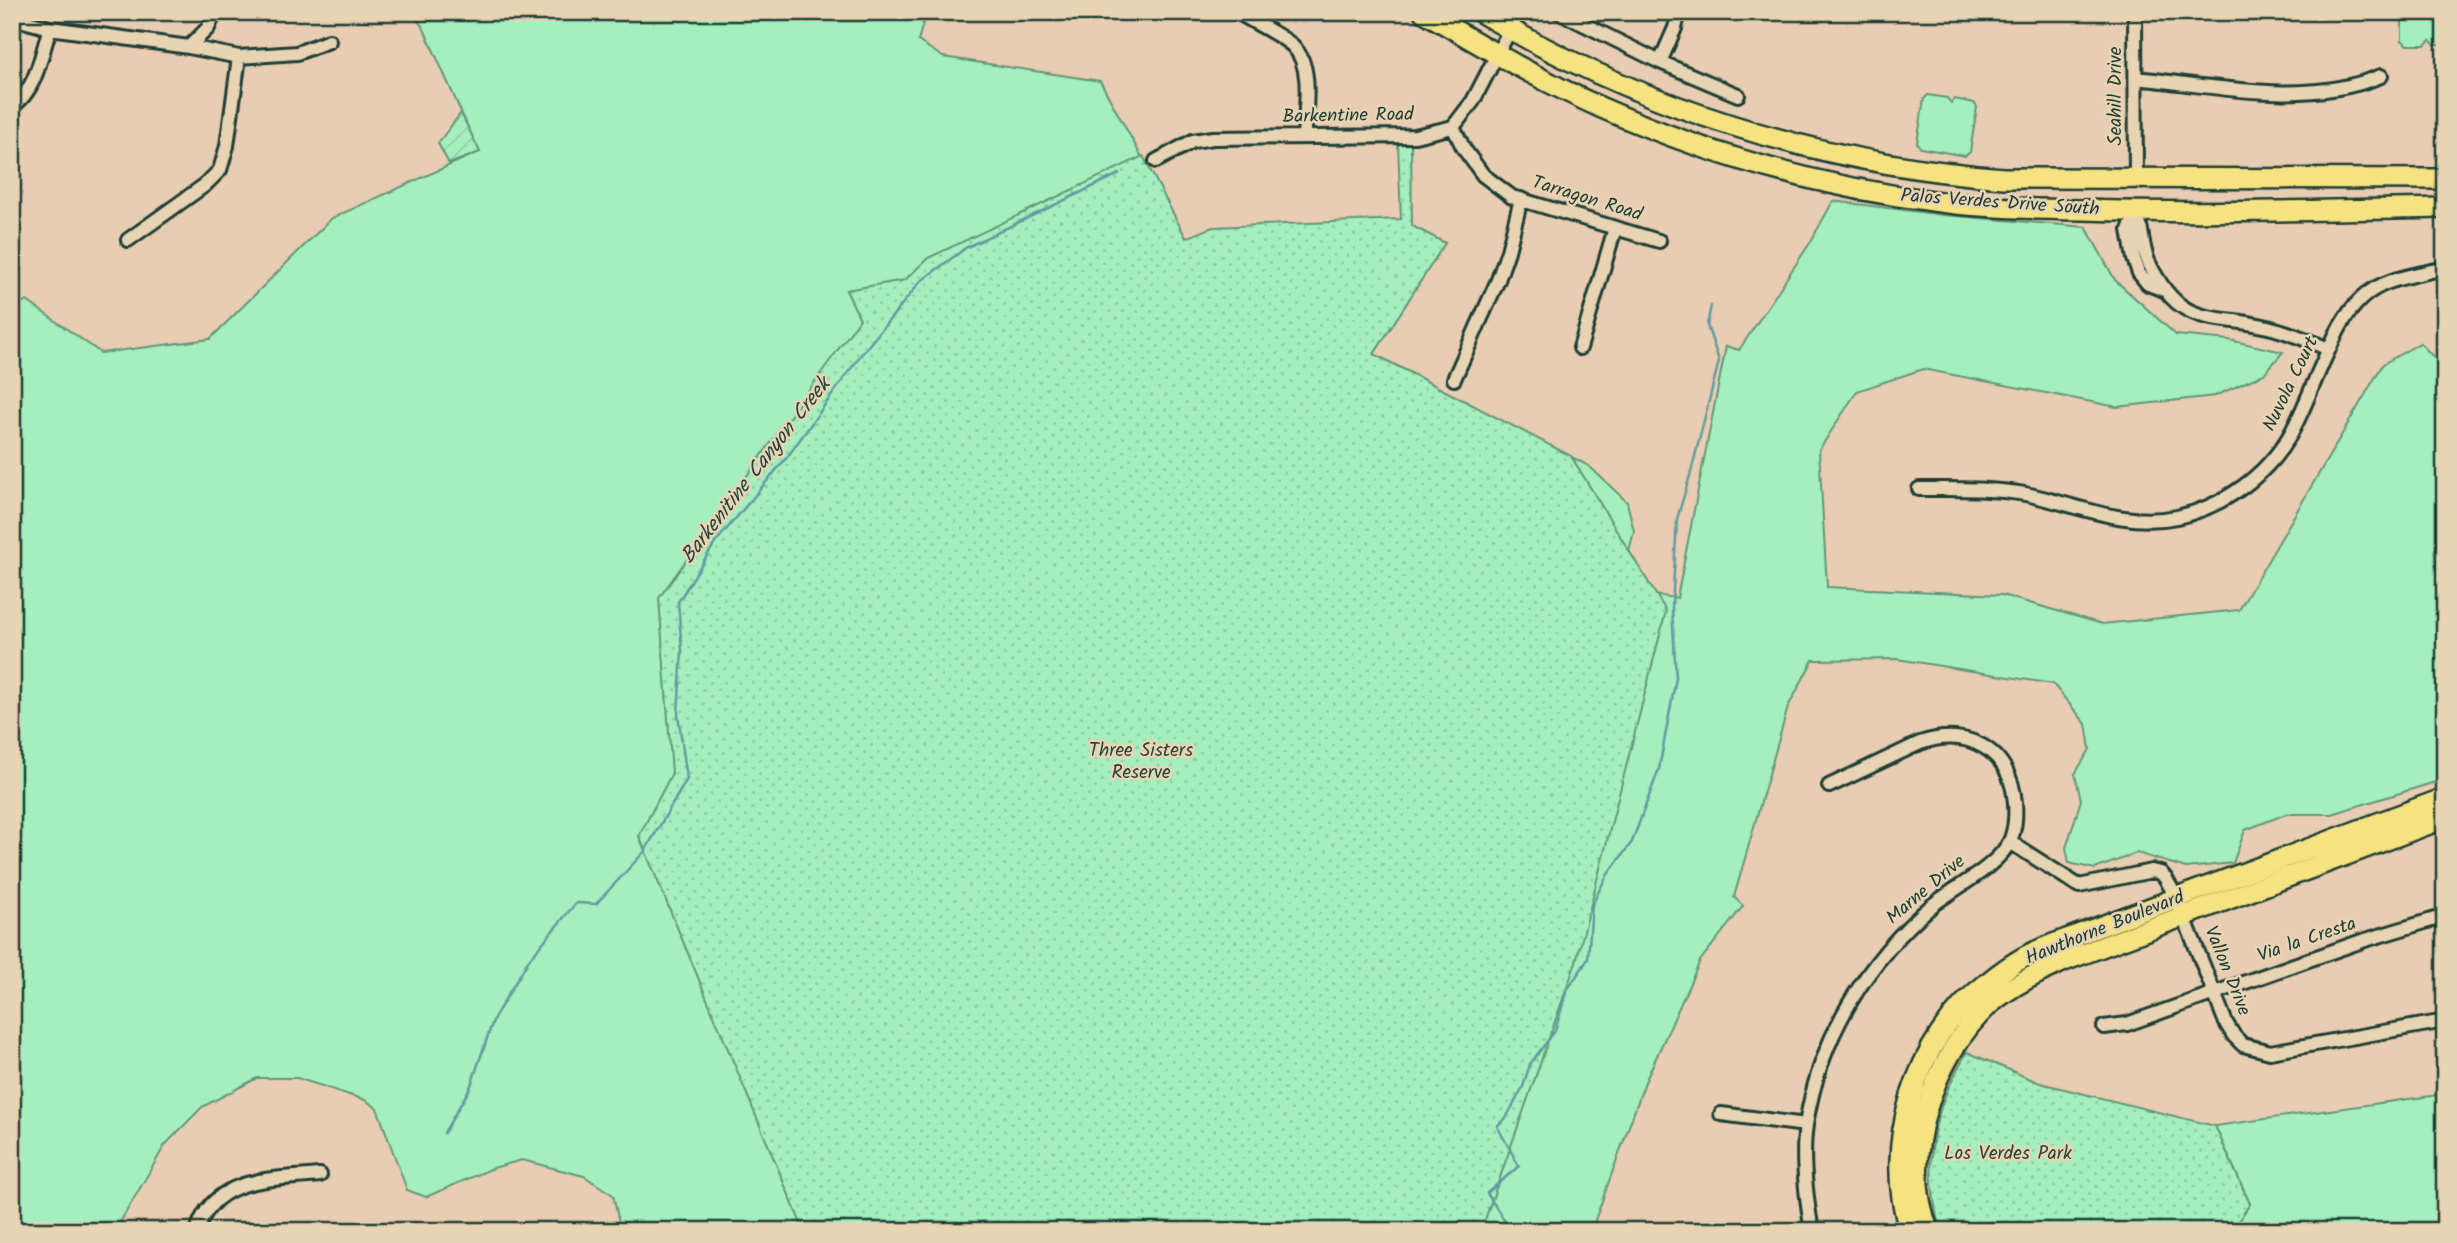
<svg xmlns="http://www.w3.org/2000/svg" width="2457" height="1243" viewBox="0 0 2457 1243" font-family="Kalam,sans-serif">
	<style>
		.grass { fill: #a5efbe; stroke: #629679; stroke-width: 2 }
		.park { fill: url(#park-dots); stroke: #629679; stroke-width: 2 }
		.garden { fill: url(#garden-furrows); stroke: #629679; stroke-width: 2 }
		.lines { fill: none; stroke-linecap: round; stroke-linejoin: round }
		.stream { stroke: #609ba1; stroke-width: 2.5 }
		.street-casing { stroke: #1f3d34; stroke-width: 18 }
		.primary-casing { stroke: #1f3d34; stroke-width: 24 }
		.street { stroke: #e8d4b3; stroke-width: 12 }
		.primary { stroke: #f5e382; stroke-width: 19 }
		.labels { text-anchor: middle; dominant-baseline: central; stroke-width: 5; stroke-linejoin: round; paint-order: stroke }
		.street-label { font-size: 19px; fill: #1f3d34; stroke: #e8d4b3 }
		.park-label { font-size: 19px; fill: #26463b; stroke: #e8d4b3 }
		.water-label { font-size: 21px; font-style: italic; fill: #24453d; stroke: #e8d4b3 }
	</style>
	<defs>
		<pattern id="park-dots" width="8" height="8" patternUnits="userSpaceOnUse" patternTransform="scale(1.75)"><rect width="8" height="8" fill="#a5efbe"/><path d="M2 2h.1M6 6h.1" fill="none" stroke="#8ecea4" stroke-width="1.8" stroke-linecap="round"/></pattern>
		<pattern id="garden-furrows" width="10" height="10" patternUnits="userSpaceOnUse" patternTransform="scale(1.75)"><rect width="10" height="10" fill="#a5efbe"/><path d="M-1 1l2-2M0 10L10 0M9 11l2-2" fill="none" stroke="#8ecea4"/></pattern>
	</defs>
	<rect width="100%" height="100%" fill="#e9cdb2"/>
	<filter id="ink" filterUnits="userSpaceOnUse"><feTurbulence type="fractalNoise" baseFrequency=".0143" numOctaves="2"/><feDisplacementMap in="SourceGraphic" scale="14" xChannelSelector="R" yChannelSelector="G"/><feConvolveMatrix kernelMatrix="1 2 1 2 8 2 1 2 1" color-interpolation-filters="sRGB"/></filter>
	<g filter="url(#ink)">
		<!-- grass -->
		<path class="grass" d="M412 12H926L918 41 943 57 1100 81 1186 238 1213 227 1412 226 1445 243 1374 354 1589 466 1627 502 1634 531 1619 591 1677 598 1726 346 1739 350 1810 243 1833 201 1943 215 2086 227 2115 280 2176 335 2229 340 2283 352 2264 374 2215 396 2117 407 1923 369 1857 391 1819 450 1827 587 2002 595 2102 624 2239 610 2383 364 2420 343 2445 369V527L2434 552 2445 606V779L2332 814H2286L2245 830 2233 863 2186 868 2137 853 2095 869 2069 863 2066 848 2081 800 2075 774 2090 749 2086 724 2053 684 1897 659 1813 660 1788 707 1734 897 1743 906 1700 961 1645 1082 1591 1231H621L613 1195 584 1176 522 1160 493 1168 426 1197 407 1190 377 1108 365 1100 297 1078H257L202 1107 165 1145 115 1231H12V305L27 301 101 353 210 339 332 218 479 152 424 29Z
			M2402 12H2445V45H2435L2430 40 2425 45H2407L2402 40Z
			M1928 95 1947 98 1951 103 1955 99 1974 103 1977 107 1970 152 1965 156 1921 148 1917 143 1924 99Z
			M2445 1094V1231H2231L2250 1204 2215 1126Z"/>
		<!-- park -->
		<path class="park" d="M1398 142 1411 143 1412 226 1445 243 1374 354 1571 456 1666 611 1576 962 1481 1231H804L639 836 672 773 659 598 860 319 846 290 905 280 928 258 1143 156 1186 238 1213 227 1401 219Z
			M1967 1052 2040 1083 2215 1126 2250 1204 2231 1231H1940C1923 1161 1930 1114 1967 1052Z"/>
		<!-- garden -->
		<path class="garden" d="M461 113 480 152 449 164 438 143Z"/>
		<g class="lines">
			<!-- stream -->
			<path class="stream" d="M444 1133 470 1088 494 1018 530 958 576 903 596 904 645 851 687 779 678 714 682 651 678 602 715 543 788 456 860 356 921 281 967 247 1119 174
				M1511 1231 1487 1193 1519 1166 1497 1126 1506 1118 1523 1087 1530 1064 1555 1031 1567 990 1588 959 1592 905 1606 877 1632 842 1659 769 1676 678 1672 608 1677 519 1691 472 1719 361 1707 325 1711 306"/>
			<defs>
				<path id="street" d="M1237 12C1251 21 1281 35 1293 46 1314 67 1305 110 1304 136
					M1559 12 1660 62 1738 95
					M2135 12 2136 179
					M12 18 50 28 189 47 239 57 297 53 329 41
					M189 47 208 28 215 12
					M1660 62 1675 28 1679 12
					M2136 78C2215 86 2305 107 2381 76
					M12 106C36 93 42 51 50 28
					M1453 127 1464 149 1483 175 1512 197 1659 241
					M1156 161 1193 141 1213 138 1415 136 1453 127 1473 101 1519 12
					M2136 212C2143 228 2141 247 2149 263 2181 329 2209 313 2268 327 2289 332 2309 341 2329 349
					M2136 212 2129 230 2134 259 2139 273 2148 284 2164 290
					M128 240 205 185 220 170 227 146 239 57
					M1580 348 1615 228
					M1454 379 1498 280 1508 251 1521 199
					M1919 489C1954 489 1991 488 2025 494 2076 504 2123 528 2177 517 2223 507 2266 476 2290 435 2303 412 2312 386 2323 362 2333 340 2343 316 2361 299 2382 278 2417 275 2445 268
					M2010 842 2079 886 2152 871 2161 873 2166 879 2177 899 2226 1023 2234 1036 2243 1045 2270 1052 2445 1021
					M2104 1027 2127 1024 2362 941 2445 916
					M1721 1114 1806 1125
					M197 1231C214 1175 272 1180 320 1175
					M1812 1231C1806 1197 1801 1159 1806 1125 1819 1039 1867 959 1934 904 1956 887 2000 865 2011 839 2015 828 2016 815 2015 803 2011 751 1969 726 1920 743L1829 786"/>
				<path id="primary" d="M1424 12C1482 46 1541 81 1602 108 1709 155 1824 188 1940 202 1987 208 2035 209 2083 210 2203 214 2324 210 2445 208
					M1480 12C1638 106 1820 165 2004 178L2445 179
					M1910 1231C1881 1147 1916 1037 1986 984 1998 974 2012 964 2026 956 2043 947 2062 941 2080 934L2445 798
					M1929 1231C1898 1158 1933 1056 1990 1004 2012 985 2038 973 2064 961L2445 818"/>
			</defs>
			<!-- street casing -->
			<use href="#street" class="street-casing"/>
			<!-- primary casing -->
			<use href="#primary" class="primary-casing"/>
			<!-- street -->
			<use href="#street" class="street"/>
			<!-- primary -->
			<use href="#primary" class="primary"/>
		</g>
	</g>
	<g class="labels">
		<!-- street labels -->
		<g class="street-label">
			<text transform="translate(2116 96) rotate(-90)">Seahill Drive</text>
			<text transform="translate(1348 116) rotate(-1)">Barkentine Road</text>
			<text transform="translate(1587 199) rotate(17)">Tarragon Road</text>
			<text transform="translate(2000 203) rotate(4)">Palos Verdes Drive South</text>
			<text transform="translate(2291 384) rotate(-64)">Nuvola Court</text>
			<text transform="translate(1926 890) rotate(-40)">Marne Drive</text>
			<text transform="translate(2105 928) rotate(-22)">Hawthorne Boulevard</text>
			<text transform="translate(2307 940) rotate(-19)">Via la Cresta</text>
			<text transform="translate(2227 971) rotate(68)">Vallon Drive</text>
		</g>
		<!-- park labels -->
		<g class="park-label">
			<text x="1141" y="751">Three Sisters<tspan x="1141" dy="22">Reserve</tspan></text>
			<text x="2008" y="1154">Los Verdes Park</text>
		</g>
		<!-- water labels -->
		<g class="water-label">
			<text transform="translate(756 471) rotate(-52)">Barkenitine Canyon Creek</text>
		</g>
	</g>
	<!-- margin -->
	<rect width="2457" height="1243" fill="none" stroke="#e8d4b3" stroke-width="42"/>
	<rect x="21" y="21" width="2415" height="1201" fill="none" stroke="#1f3d34" stroke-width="2.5" filter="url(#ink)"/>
</svg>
